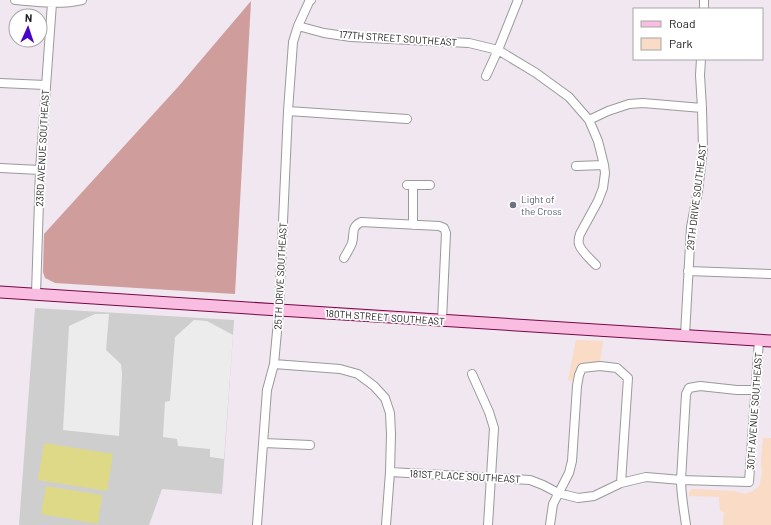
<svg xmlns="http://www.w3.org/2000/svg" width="771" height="525" viewBox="0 0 771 525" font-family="Barlow,sans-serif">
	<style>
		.religious { fill: #cecece }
		.forest { fill: #cf9e9c }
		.park { fill: #f9dbc6 }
		.pitch { fill: #ded987 }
		.parking { fill: #ececec }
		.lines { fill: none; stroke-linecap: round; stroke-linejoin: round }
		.street-casing { stroke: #9a9a9a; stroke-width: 10 }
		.secondary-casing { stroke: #770745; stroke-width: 13 }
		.street { stroke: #fff; stroke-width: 8 }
		.secondary { stroke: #f9bde1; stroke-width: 11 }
		.worship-dot { fill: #6b7280; stroke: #fff; stroke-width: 1.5 }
		.labels { text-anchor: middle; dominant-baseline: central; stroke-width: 3.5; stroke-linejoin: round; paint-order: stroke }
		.street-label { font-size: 10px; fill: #202020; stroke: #fff }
		.worship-label { font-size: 10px; fill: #5b616d; stroke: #fff; text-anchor: start }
	</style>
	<rect width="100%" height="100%" fill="#f0e7f0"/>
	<!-- religious -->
	<path class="religious" d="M35 308 234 320 222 494 162 489 149 525H19Z"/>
	<!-- forest -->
	<path class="forest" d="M251 1 235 294 55 283 45 278 43 272 44 234 115 156 178 87Z"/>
	<!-- park -->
	<path class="park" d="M576 340 603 341 600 363H583L577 368 572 381 568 380Z
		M763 438H771V525H723L724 512 720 511 719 497 689 496V492L692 489 734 491 745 494 753 491 759 486 761 479 762 473 761 462Z"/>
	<!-- pitch -->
	<path class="pitch" d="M44 443 113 454 107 491 38 480Z
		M46 486 102 495 98 524 41 514Z"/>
	<!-- parking -->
	<path class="parking" d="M95 314H109L106 350 121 364 122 374 119 436 63 430 69 326Z
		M194 320 207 321 233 335 224 459 210 457V449L178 446 177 439 163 437 165 402 170 401 175 337Z"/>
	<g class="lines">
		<defs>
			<path id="street" d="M15 0C38 2 60 5 82 0
				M704 9V0
				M298 26 324 33 351 37 469 43 498 50 536 73 569 97 589 120 598 141 604 165 605 173 603 188 598 201 580 234C579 237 578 241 579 244 580 250 591 260 596 265
				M486 76 498 50 518 0
				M0 83 45 85
				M288 111 407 119
				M589 120 608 111 629 104 643 103 702 108
				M576 166 604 165
				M0 168 40 170
				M407 185H430
				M413 225V185
				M344 258C347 253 350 248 352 243 355 233 350 228 361 222L439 226 444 228 446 233 442 320
				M688 271 771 274
				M36 294 40 170 52 3
				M685 335 691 227 698 191 703 149 702 108 700 75 701 59
				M274 364 340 369 358 374 374 386 385 398 390 413 391 434 390 472 386 525
				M472 374 489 412 494 428 488 525
				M264 443 310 445
				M390 472 530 480 543 485 558 493 578 498 594 496 621 483 646 477 681 480 749 482 759 340
				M257 525 267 390 274 364 279 310 288 111 293 42 298 26 309 2 311 0
				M550 525 553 504 569 473 572 461 577 386 579 375 582 368 600 366 617 368 628 378 621 483
				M686 525C684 510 681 495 681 480L686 394 689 388 700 386 737 390H756"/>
			<path id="secondary" d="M0 292 279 310 771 341"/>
		</defs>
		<!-- street casing -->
		<use href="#street" class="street-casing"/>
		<!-- secondary casing -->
		<use href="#secondary" class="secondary-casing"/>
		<!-- street -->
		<use href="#street" class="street"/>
		<!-- secondary -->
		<use href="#secondary" class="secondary"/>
	</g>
	<!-- markers -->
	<circle class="worship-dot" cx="513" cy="205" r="4"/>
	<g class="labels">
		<!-- street labels -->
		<g class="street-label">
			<text transform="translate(398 38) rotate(4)">177TH STREET SOUTHEAST</text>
			<text transform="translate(42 148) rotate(-87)">23RD AVENUE SOUTHEAST</text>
			<text transform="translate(696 197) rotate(-83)">29TH DRIVE SOUTHEAST</text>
			<text transform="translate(280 276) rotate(-87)">25TH DRIVE SOUTHEAST</text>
			<text transform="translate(385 317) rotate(4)">180TH STREET SOUTHEAST</text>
			<text transform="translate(754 411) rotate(-86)">30TH AVENUE SOUTHEAST</text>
			<text transform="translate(465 476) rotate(3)">181ST PLACE SOUTHEAST</text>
		</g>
		<!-- worship labels -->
		<g class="worship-label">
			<text x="521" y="199">Light of<tspan x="521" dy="12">the Cross</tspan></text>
		</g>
	</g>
	<!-- legend -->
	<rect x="633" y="8" width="130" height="52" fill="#ffffff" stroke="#a6a6a6"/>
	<rect x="641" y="21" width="20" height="6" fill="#f9bde1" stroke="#a6a6a6"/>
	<text x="669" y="28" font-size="12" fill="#202020">Road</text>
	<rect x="641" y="38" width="20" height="12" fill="#f9dbc6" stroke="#a6a6a6"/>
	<text x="669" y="48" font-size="12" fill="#202020">Park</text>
	<!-- north arrow -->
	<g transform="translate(28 28) rotate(3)"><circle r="19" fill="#ffffff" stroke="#a6a6a6"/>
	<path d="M0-3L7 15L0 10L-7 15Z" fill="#4704cc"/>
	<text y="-6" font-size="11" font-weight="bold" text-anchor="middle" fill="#202020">N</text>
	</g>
</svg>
